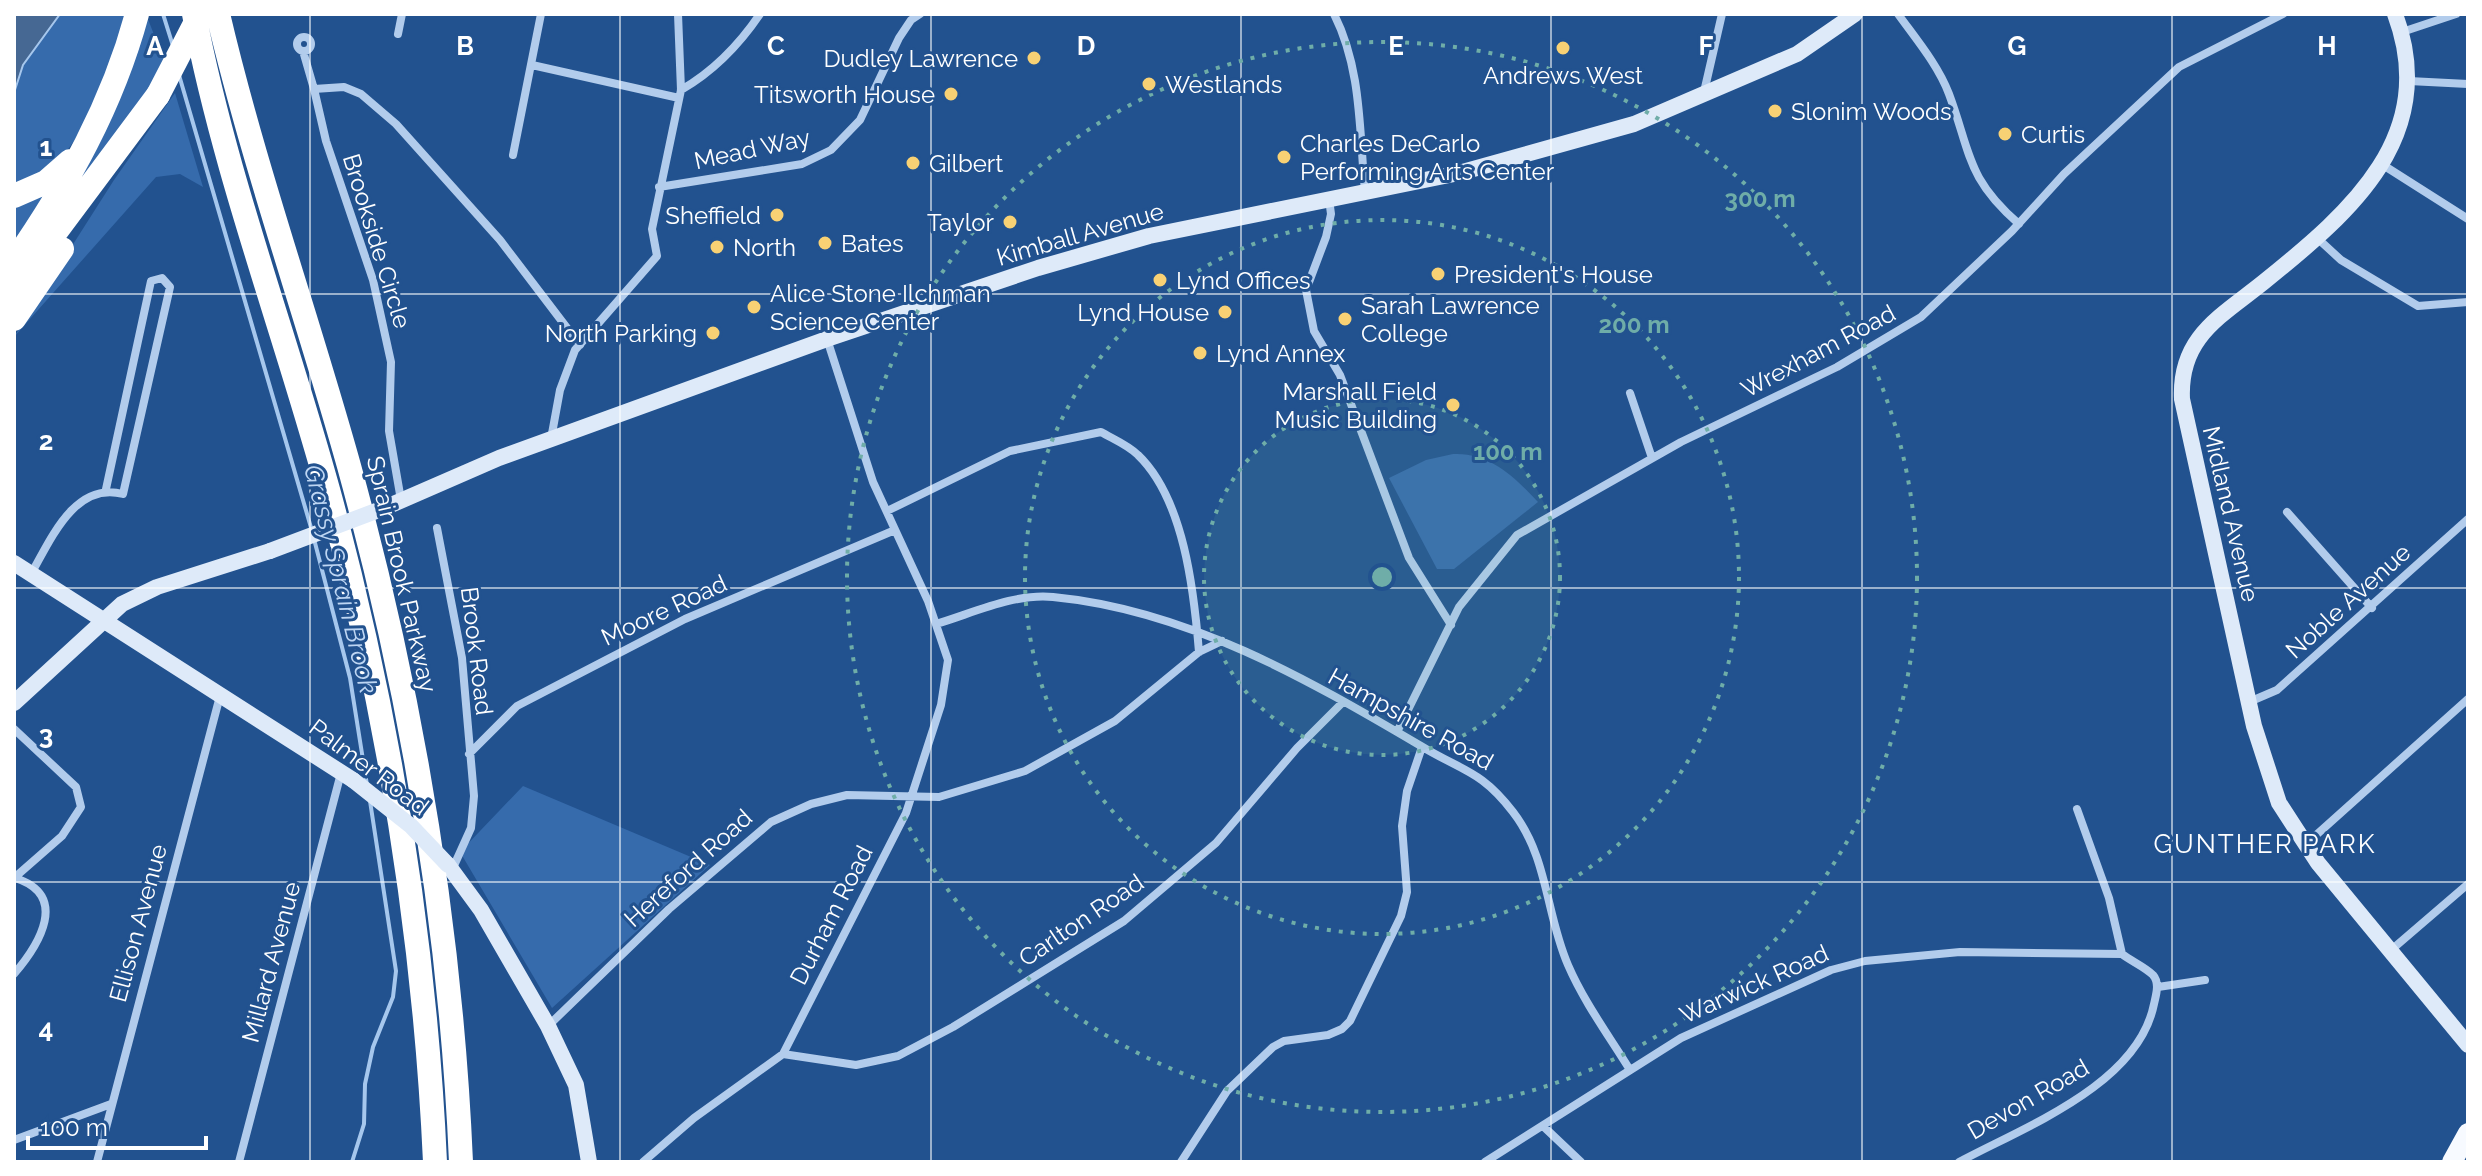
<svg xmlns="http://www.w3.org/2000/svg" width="2482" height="1176" viewBox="0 0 2482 1176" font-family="Raleway,sans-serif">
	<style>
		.green { fill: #366bac }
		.water { fill: #466893; stroke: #a6c7ed; stroke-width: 2 }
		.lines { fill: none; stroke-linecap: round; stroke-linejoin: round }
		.stream { stroke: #a6c7ed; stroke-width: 4 }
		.street { stroke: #b2ccec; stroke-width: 8 }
		.secondary { stroke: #deeaf9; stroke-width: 16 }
		.primary { stroke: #f7faff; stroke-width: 20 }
		.highway { stroke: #fff; stroke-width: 24 }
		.secondary-bridge { stroke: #deeaf9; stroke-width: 16 }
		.highway-bridge { stroke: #fff; stroke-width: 24 }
		.grid { fill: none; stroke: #fff; stroke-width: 2; stroke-opacity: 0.55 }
		.ring { fill: none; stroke: #6fada8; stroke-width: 4; stroke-dasharray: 4 8 }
		.poi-dot { fill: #f8d174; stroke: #22528f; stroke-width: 3 }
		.labels { text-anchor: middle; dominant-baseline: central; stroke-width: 6; stroke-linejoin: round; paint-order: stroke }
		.poi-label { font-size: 24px; fill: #fff; stroke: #22528f; text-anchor: start }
		.street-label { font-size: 24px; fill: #fff; stroke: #22528f }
		.water-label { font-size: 26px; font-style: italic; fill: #bed6f3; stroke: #22528f }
		.neighbourhood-label { font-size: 26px; letter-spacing: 2px; fill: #fff; stroke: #22528f }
		.grid-label { font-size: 26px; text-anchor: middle; font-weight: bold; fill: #fff; stroke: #22528f; stroke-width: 6; stroke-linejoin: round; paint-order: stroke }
		.centre { fill: #6fada8; stroke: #22528f; stroke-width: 4 }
		.ring-label { font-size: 24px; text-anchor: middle; font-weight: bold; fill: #6fada8; stroke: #22528f; stroke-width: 6; stroke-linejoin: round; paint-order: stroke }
	</style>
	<rect width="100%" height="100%" fill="#22528f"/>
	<!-- green -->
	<path class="green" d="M60 14H129C112 61 89 138 48 170 39 177 25 181 14 185V93L23 65Z
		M146 14 165 63 143 99 48 229Z
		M175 93 203 187 180 174 156 177 14 337 114 180Z
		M53 187 14 250V204Z
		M1453 454C1489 452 1515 477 1538 502L1454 569H1437L1389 478 1426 460Z
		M523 786 710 865 552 1008 460 852Z"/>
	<!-- water -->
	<path class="water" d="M14 14H60L23 65 14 93Z"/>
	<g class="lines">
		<!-- stream -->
		<path class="stream" d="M163 14 173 46
			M179 75 312 531
			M314 539 350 678 367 785
			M352 1162 364 1124 365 1084 373 1047 393 997 396 971 370 801"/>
		<!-- street -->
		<path class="street" d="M1334 14C1362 70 1359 130 1365 191
			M1898 14C1916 39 1938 65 1949 94 1971 153 1966 178 2019 224
			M2402 32 2456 14
			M398 34 402 14
			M297 44a7 7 0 1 1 14 0a7 7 0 1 1-14 0Z
			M303 51 314 89
			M532 65 679 98
			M2409 81 2468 84
			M681 90C714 71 739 45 760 14
			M1704 92 1722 14
			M513 155 541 14
			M2383 165 2468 219
			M659 187 802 164 831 150 860 120 899 38 911 20 920 14
			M1329 199 1331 214 1326 237 1306 290 1314 331 1340 375 1409 558 1451 625
			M2316 237 2341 260 2418 306 2468 302
			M1630 393 1652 458
			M551 439 560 390 575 350 657 256 652 229 681 90 678 14
			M401 500 389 431 391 362 373 280 326 141 314 89 344 87 361 94 396 124 500 240 580 345
			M887 511 1010 451 1101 432C1113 439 1128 445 1138 455 1184 499 1194 591 1199 652
			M2287 512 2372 608
			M437 528 462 658 474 796 471 828 452 870
			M31 574C51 539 75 481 123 494L170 287 162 278 151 281 106 489
			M936 624C973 613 1015 593 1053 597 1188 610 1307 679 1421 746 1462 771 1481 770 1513 812 1548 857 1546 915 1568 965 1584 1002 1609 1036 1630 1070
			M2249 702 2277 690 2468 519
			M14 729 76 787 81 807 62 836 14 878
			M1398 730 1459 607 1517 535 1681 442 1837 367 1921 317 2012 231 2064 174 2179 67 2283 14
			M469 754 517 706 685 619 895 530
			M2077 809 2109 898 2122 954
			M2305 845 2468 699
			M2390 951 2468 884
			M14 974C39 945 70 895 15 878
			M2158 987 2205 980
			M548 1026 669 909 771 822 811 804 847 795 939 797 1025 771 1115 721 1199 652 1222 641
			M783 1054 856 1065 898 1056 953 1027 1124 921 1216 843 1297 748 1343 702
			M1543 1126 1581 1162
			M14 1140 111 1104
			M97 1162 220 696
			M239 1162 341 773
			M643 1162 694 1118 783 1054 906 813 941 705 948 660 928 601 873 482 827 339
			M1181 1162 1227 1091 1273 1047 1284 1041 1328 1035 1342 1029 1350 1021 1401 916 1407 892 1402 826 1407 791 1422 747
			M1485 1162 1681 1038 1831 970 1865 961 1960 952 2122 954
			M1959 1162C2024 1127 2138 1085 2154 1004 2156 995 2160 983 2153 975 2145 967 2131 961 2122 954"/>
		<!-- secondary -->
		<path class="secondary" d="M2395 14C2440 135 2352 211 2265 281 2222 316 2179 336 2182 399L2254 726 2279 803 2318 863 2468 1045
			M384 508 499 458 827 339 1038 268 1149 236 1459 173 1634 124 1797 54 1855 14
			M14 563 353 780
			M14 703 122 604 157 587 270 551
			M448 865 481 910 548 1026 576 1085 589 1162"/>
		<!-- primary -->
		<path class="primary" d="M2452 1162 2468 1133"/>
		<!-- highway -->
		<path class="highway" d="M194 14C226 181 289 343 333 508 389 720 425 942 435 1162
			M218 14C254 167 307 315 349 466 411 692 451 928 461 1162
			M14 196 46 182 70 161
			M14 262C68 184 112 106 137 14
			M14 288 158 95
			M14 319 62 249"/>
		<!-- secondary-bridge -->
		<path class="secondary-bridge" d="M270 551 384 508
			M353 780 411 826 448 865"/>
		<!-- highway-bridge -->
		<path class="highway-bridge" d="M158 95 200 14"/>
	</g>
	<!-- grid -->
	<path class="grid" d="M310 14V1162M620 14V1162M931 14V1162M1241 14V1162M1551 14V1162M1862 14V1162M2172 14V1162M14 294H2468M14 588H2468M14 882H2468"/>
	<!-- distance rings -->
	<circle cx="1382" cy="577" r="178" fill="#6fada8" fill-opacity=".12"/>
	<g class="ring">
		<circle cx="1382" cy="577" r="178"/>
		<circle cx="1382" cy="577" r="357"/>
		<circle cx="1382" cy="577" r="535"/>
	</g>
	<!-- markers -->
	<g class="poi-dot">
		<circle cx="1563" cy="48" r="8"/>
		<circle cx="1034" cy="58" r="8"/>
		<circle cx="1149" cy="84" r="8"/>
		<circle cx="951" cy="94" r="8"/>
		<circle cx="1775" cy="111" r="8"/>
		<circle cx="2005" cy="134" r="8"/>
		<circle cx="1284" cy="157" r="8"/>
		<circle cx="913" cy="163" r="8"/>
		<circle cx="777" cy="215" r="8"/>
		<circle cx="1010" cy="222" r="8"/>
		<circle cx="825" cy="243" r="8"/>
		<circle cx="717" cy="247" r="8"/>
		<circle cx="1438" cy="274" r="8"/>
		<circle cx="1160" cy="280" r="8"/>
		<circle cx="754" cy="307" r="8"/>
		<circle cx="1225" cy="312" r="8"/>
		<circle cx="1345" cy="319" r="8"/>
		<circle cx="713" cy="333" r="8"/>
		<circle cx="1200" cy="353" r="8"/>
		<circle cx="1453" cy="405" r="8"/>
	</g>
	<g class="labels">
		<!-- poi labels -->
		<g class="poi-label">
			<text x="1018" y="58" text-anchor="end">Dudley Lawrence</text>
			<text x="1563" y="75" text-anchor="middle">Andrews West</text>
			<text x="1165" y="84">Westlands</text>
			<text x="935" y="94" text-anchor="end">Titsworth House</text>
			<text x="1791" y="111">Slonim Woods</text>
			<text x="2021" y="134">Curtis</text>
			<text x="1300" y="143">Charles DeCarlo<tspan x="1300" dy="28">Performing Arts Center</tspan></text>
			<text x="929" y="163">Gilbert</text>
			<text x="761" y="215" text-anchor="end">Sheffield</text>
			<text x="994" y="222" text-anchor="end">Taylor</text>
			<text x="841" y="243">Bates</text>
			<text x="733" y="247">North</text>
			<text x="1454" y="274">President's House</text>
			<text x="1176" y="280">Lynd Offices</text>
			<text x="770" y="293">Alice Stone Ilchman<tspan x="770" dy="28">Science Center</tspan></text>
			<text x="1361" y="305">Sarah Lawrence<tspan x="1361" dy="28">College</tspan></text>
			<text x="1209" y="312" text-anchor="end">Lynd House</text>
			<text x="697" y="333" text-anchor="end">North Parking</text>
			<text x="1216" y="353">Lynd Annex</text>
			<text x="1437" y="391" text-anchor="end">Marshall Field<tspan x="1437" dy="28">Music Building</tspan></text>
		</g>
		<!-- street labels -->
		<g class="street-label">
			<text transform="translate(752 149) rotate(-12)">Mead Way</text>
			<text transform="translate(1080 234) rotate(-16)">Kimball Avenue</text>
			<text transform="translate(377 241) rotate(73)">Brookside Circle</text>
			<text transform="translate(1818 351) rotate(-28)">Wrexham Road</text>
			<text transform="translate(2231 514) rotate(77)">Midland Avenue</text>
			<text transform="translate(402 574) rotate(77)">Sprain Brook Parkway</text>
			<text transform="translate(2348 601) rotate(-42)">Noble Avenue</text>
			<text transform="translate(664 610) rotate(-25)">Moore Road</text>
			<text transform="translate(477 651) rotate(83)">Brook Road</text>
			<text transform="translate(1411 719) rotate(29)">Hampshire Road</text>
			<text transform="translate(369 767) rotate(37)">Palmer Road</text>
			<text transform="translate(688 868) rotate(-42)">Hereford Road</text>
			<text transform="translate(831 915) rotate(-63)">Durham Road</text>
			<text transform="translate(1081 920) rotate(-34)">Carlton Road</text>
			<text transform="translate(138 923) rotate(-75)">Ellison Avenue</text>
			<text transform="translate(271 962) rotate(-75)">Millard Avenue</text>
			<text transform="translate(1754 984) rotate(-24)">Warwick Road</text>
			<text transform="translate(2028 1099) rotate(-30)">Devon Road</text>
		</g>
		<!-- water labels -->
		<g class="water-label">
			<text transform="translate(341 579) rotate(76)">Grassy Sprain Brook</text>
		</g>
		<!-- neighbourhood labels -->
		<g class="neighbourhood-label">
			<text x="2265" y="844">GUNTHER PARK</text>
		</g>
	</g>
	<g class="grid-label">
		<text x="155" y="55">A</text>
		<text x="465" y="55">B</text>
		<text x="776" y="55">C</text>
		<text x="1086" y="55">D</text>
		<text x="1396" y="55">E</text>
		<text x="1706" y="55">F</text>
		<text x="2017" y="55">G</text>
		<text x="2327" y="55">H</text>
		<text x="46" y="156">1</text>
		<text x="46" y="450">2</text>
		<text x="46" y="744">3</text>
		<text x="46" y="1038">4</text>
	</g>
	<circle cx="1382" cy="577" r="12" class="centre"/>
	<g class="ring-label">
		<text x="1760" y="207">300 m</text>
		<text x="1634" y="333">200 m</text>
		<text x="1508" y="460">100 m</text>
	</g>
	<!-- border -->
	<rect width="2482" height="1176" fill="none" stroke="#ffffff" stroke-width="32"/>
	<!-- scale -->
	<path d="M28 1136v12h178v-12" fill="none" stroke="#ffffff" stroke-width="4"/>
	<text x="40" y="1136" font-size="24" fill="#ffffff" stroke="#22528f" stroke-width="6" paint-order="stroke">100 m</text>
</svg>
